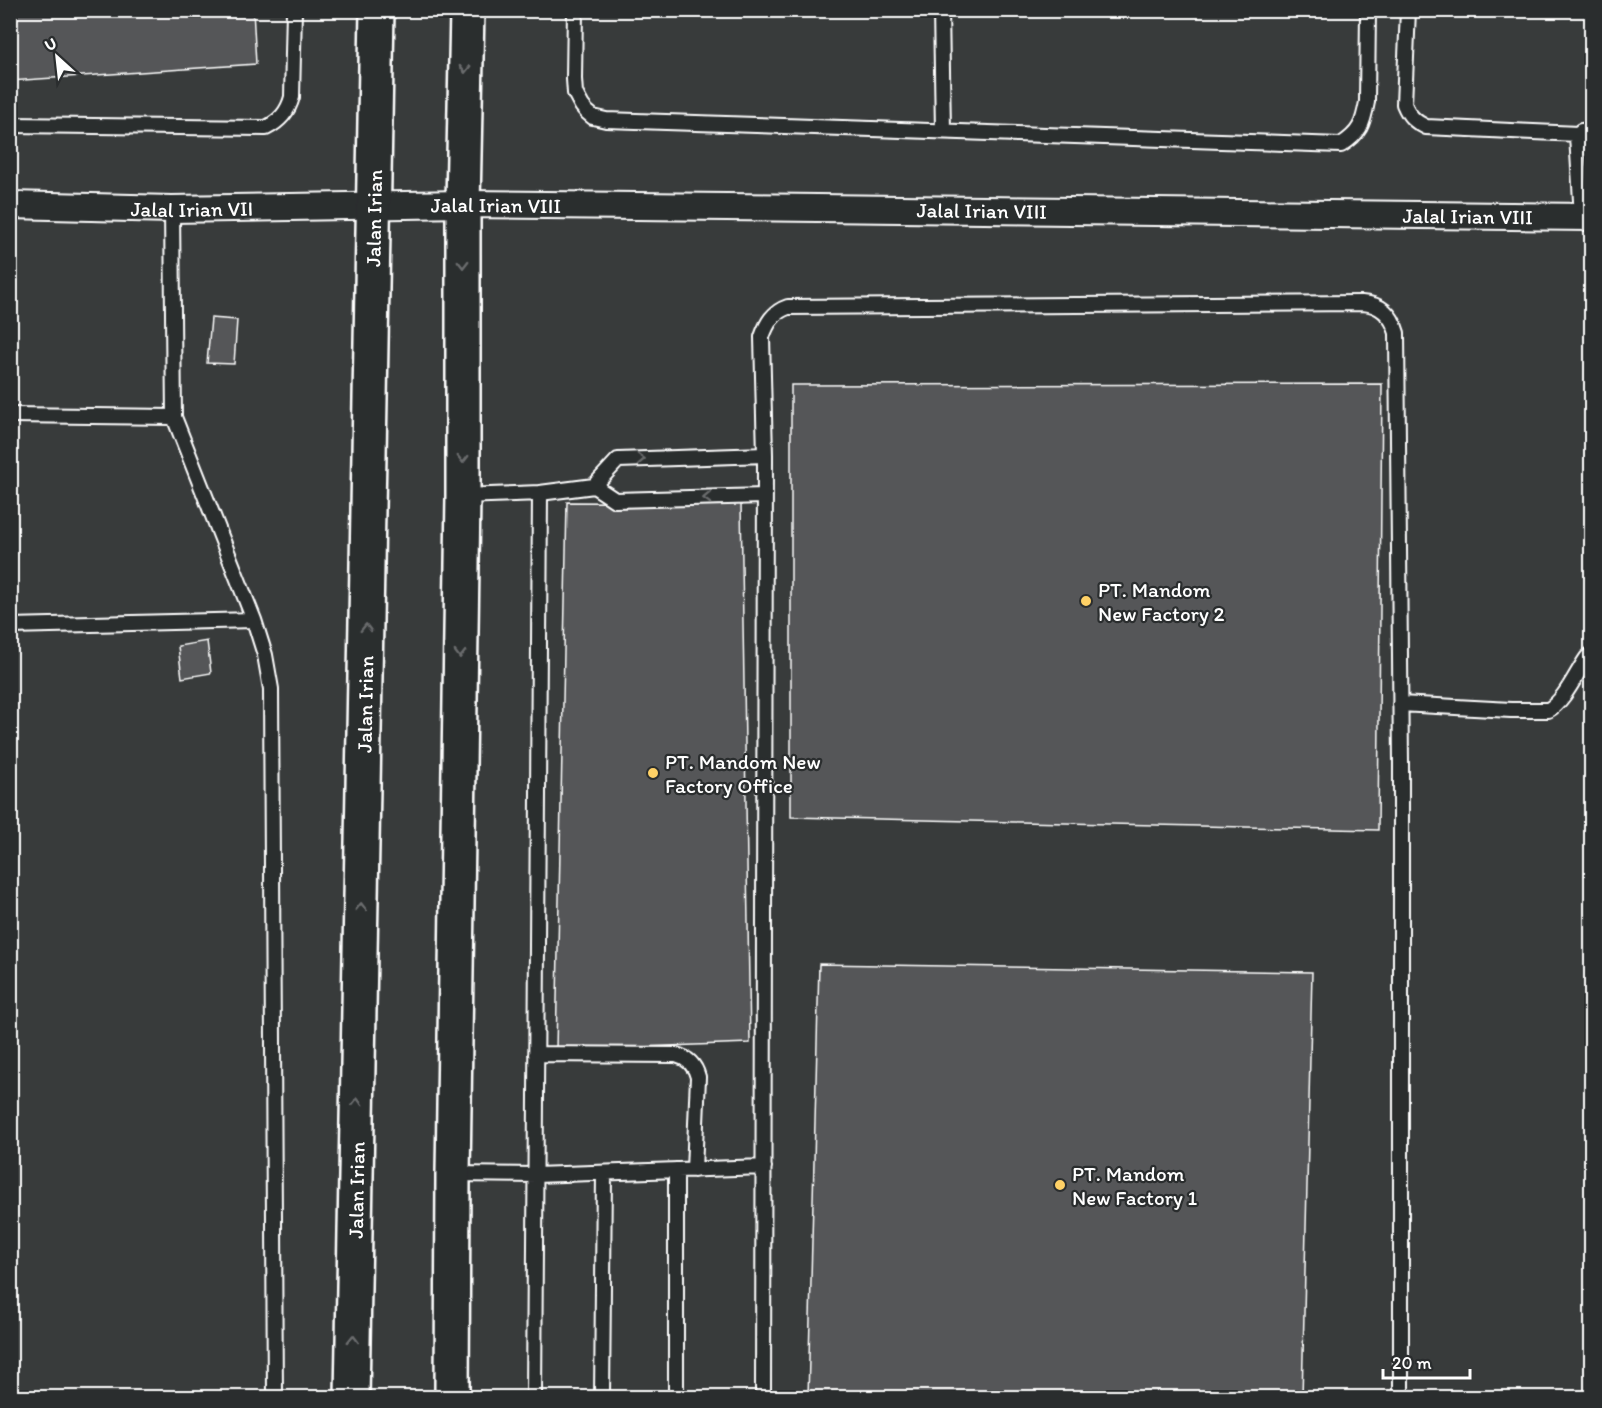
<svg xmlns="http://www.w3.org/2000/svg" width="1602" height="1408" viewBox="0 0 1602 1408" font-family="Itim,sans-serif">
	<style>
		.built { fill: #373a3b }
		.building { fill: #555758; stroke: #fff; stroke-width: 1.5 }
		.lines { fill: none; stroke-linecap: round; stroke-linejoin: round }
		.lane-casing { stroke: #fff; stroke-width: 18 }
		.street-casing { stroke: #fff; stroke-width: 30 }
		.secondary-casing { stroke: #fff; stroke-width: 38 }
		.lane { stroke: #2a2d2e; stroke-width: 14 }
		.street { stroke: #2a2d2e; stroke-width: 26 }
		.secondary { stroke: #2a2d2e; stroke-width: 33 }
		.oneway { stroke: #6a6c6d }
		.poi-dot { fill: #ffd166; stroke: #2a2d2e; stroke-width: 2 }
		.labels { text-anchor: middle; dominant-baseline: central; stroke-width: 4.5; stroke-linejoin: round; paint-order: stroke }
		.street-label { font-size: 21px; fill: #fff; stroke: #2a2d2e }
		.poi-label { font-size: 21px; fill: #fff; stroke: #2a2d2e; text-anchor: start }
	</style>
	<rect width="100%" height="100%" fill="#2a2d2e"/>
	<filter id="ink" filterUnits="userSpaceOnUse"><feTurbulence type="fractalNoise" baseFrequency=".0167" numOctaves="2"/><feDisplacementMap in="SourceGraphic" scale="12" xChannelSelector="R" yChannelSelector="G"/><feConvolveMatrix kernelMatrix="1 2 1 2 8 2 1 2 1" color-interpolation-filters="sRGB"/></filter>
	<g filter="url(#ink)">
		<!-- built -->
		<path class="built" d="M11 11H1591V1397H11Z"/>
		<!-- building -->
		<path class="building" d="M10 10H253L256 64 10 81Z
			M211 318 237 320 234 364 207 363Z
			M1382 384 1378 830 791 817V385Z
			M567 502 741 503 750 1043 556 1050Z
			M207 641 211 673 182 678 178 646Z
			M819 964 1312 972 1302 1398H808Z"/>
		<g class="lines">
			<defs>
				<path id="lane" d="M575 10 574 79 575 93 582 106 587 112 593 117 606 120 1341 145C1360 133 1363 124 1367 102L1368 10
					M941 10 943 131
					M1408 10 1404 104C1409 116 1414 121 1426 127L1578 134
					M10 125 266 128C280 121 288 112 292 97L294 10
					M172 209 174 417
					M1582 217 1577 136 1581 131 1592 130
					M10 415 174 417 254 620 265 655 271 689 275 1398
					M594 486 615 500 765 496
					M463 496 540 493 594 486 618 460 765 455
					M10 626 254 620
					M1400 704 1511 710H1548C1564 702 1577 672 1587 658L1592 654
					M536 1054 676 1055C688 1058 695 1065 698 1077L694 1170
					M676 1170V1398
					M453 1174 535 1175 764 1167
					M534 1398 540 493
					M602 1398 604 1173
					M763 1398 765 455 762 337C767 323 773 312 788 307L1362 303C1381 304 1392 315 1397 333L1401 763V1398"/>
				<g id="street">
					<path id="s1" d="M10 205 172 209 463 204 1592 217"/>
				</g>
				<g id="secondary">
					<path id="s2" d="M352 1398 377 10"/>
					<path d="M452 1398 453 1174 463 496V204L467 10"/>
				</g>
			</defs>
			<!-- lane casing -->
			<use href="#lane" class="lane-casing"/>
			<!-- street casing -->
			<use href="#street" class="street-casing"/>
			<!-- secondary casing -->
			<use href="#secondary" class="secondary-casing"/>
			<!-- lane -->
			<use href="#lane" class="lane"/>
			<!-- street -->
			<use href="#street" class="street"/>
			<!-- secondary -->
			<use href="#secondary" class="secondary"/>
		</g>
		<!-- one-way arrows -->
		<defs><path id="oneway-chevron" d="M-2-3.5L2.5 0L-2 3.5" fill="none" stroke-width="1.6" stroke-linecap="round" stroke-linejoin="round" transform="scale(1.5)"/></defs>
		<g class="oneway">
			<use href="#oneway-chevron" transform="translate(465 69) rotate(91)"/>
			<use href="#oneway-chevron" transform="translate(463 264) rotate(90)"/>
			<use href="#oneway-chevron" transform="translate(463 459) rotate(90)"/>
			<use href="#oneway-chevron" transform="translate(641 459) rotate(-2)"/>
			<use href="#oneway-chevron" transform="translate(707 498) rotate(178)"/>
			<use href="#oneway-chevron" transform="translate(366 628) rotate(-89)"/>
			<use href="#oneway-chevron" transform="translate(460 654) rotate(91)"/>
			<use href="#oneway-chevron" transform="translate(361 907) rotate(-89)"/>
			<use href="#oneway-chevron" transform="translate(357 1102) rotate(-89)"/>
			<use href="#oneway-chevron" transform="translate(353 1339) rotate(-89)"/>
		</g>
	</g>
	<!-- markers -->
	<g class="poi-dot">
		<circle cx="1086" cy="601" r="6"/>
		<circle cx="653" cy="773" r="6"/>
		<circle cx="1060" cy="1185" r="6"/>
	</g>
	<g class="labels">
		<!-- street labels -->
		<g class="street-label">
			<text stroke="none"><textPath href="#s1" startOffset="486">Jalal Irian VIII</textPath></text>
			<text stroke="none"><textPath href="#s1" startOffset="182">Jalal Irian VII</textPath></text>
			<text stroke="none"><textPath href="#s1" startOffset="972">Jalal Irian VIII</textPath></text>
			<text stroke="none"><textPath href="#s1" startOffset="1458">Jalal Irian VIII</textPath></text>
			<text stroke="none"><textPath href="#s2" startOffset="1180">Jalan Irian</textPath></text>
			<text stroke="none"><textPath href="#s2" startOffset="694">Jalan Irian</textPath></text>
			<text stroke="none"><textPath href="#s2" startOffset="208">Jalan Irian</textPath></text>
		</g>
		<!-- poi labels -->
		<g class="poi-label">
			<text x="1098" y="589">PT. Mandom<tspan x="1098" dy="24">New Factory 2</tspan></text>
			<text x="665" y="761">PT. Mandom New<tspan x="665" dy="24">Factory Office</tspan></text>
			<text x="1072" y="1173">PT. Mandom<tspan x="1072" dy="24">New Factory 1</tspan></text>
		</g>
	</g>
	<!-- margin -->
	<rect width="1602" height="1408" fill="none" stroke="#2a2d2e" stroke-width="36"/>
	<rect x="18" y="18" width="1566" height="1372" fill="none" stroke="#fff" stroke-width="2" filter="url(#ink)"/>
	<!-- north arrow -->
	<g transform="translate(57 57) rotate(333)" stroke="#2a2d2e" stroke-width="4.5" paint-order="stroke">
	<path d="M0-4.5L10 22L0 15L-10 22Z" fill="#ffffff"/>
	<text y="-9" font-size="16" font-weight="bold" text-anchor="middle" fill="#ffffff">U</text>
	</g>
	<!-- scale -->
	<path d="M1383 1369v9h87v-9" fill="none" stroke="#ffffff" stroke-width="3"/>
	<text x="1392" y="1369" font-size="18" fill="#ffffff" stroke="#2a2d2e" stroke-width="4.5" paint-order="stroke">20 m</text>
</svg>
